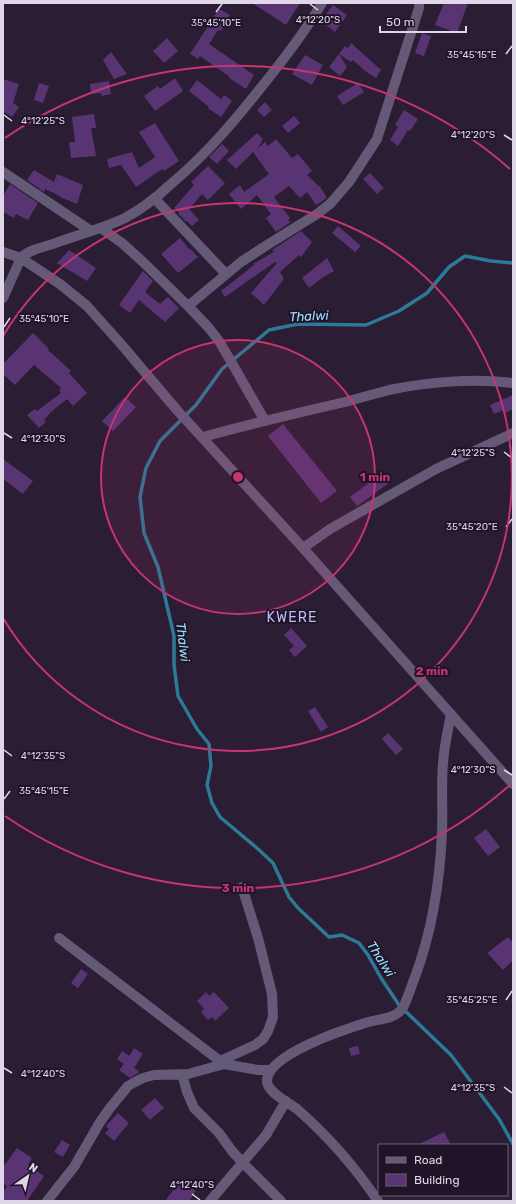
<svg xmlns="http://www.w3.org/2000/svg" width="516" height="1204" viewBox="0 0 516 1204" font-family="Rubik,sans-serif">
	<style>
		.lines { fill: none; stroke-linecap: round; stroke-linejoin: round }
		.stream { stroke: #2c7a96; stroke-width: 3.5 }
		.building { fill: #593473 }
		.minor { stroke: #645a78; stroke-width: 10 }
		.tertiary { stroke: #645a78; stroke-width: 10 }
		.ticks { fill: none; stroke: #dfd7e7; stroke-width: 1.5 }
		.ring { fill: none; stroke: #c63570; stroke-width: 2 }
		.labels { text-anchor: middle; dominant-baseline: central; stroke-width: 4; stroke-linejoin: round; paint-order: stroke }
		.water-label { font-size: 13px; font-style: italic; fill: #99e1ff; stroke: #201429 }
		.quarter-label { font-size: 14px; letter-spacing: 1px; fill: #bdbbf4; stroke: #201429 }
		.ticks-label { font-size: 10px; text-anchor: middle; fill: #dfd7e7; stroke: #201429; stroke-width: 4; stroke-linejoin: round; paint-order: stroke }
		.centre { fill: #c63570; stroke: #201429; stroke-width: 2 }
		.ring-label { font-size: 12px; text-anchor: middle; font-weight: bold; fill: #c63570; stroke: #201429; stroke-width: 4; stroke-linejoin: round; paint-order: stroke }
	</style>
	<rect width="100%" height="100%" fill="#2a1d34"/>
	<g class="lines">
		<!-- stream -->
		<path class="stream" d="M513 263 491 261 465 256 449 267 427 293 399 311 366 325 298 324 269 330 222 369 196 405 160 441 146 468 140 497 144 533 158 567 174 636V665L178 696 197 729 209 744 211 766 207 785 212 803 220 817 258 849 273 863 289 897 298 908 329 937 342 935 359 943 368 955 381 978 399 1005 451 1055 499 1119 513 1144"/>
	</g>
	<!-- building -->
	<path class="building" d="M252 3H300L286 25Z
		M444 3H468L457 33 435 25Z
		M333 5 347 15 335 32 321 21Z
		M219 9 230 15 221 31 218 30 209 44 254 75 246 89 229 78 230 77 200 56 198 59 190 54Z
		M422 33 431 36 424 56 415 53Z
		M167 38 178 51 164 63 153 51Z
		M351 43 381 70 376 78 365 71 353 60 351 62 339 54 345 46 348 48Z
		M111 52 127 74 114 79 103 60Z
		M339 54 347 67 340 76 329 67Z
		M305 55 323 65 312 85 292 74Z
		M175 78 183 91 155 111 144 96 158 86 160 89Z
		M3 79 19 84 13 103 19 107 12 117 3 111Z
		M197 80 221 99 224 95 232 101 221 117 208 108 209 107 189 91Z
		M109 81 111 94 102 96 101 93 91 94 90 84Z
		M39 83 49 86 43 103 34 100Z
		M358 83 364 92 343 105 337 96Z
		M265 102 272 110 264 117 257 110Z
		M404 110 418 119 410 131 408 130 398 146 390 140 398 127 395 125Z
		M94 114 96 128H91L96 156 71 158 69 142H75L72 117Z
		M294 116 300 123 288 133 282 126Z
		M155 123 179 161 164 171 162 169 136 187 121 165 109 168 107 159 132 152 139 168 155 157 139 132Z
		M257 133 263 139 258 148 265 142 268 146 276 139 292 158 298 154 312 171 307 175 321 188 327 198 316 205 307 192 300 198 289 186 274 197 290 218 288 220 291 222 276 232 266 218 271 214 257 195 241 209 229 194 240 185 244 192 269 174 253 152 236 169 227 160Z
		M222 144 229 151 217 164 209 157Z
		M208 166 225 183 208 200 202 194 189 209 199 220 192 226 187 221 186 222 178 213 179 212 174 208 194 185 191 182Z
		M34 170 54 182 57 174 83 185 77 204 60 197V196L45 189 44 192 27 180Z
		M370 173 384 188 377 194 363 179Z
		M10 184 38 203 28 220 16 214 14 218 3 212V196Z
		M338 226 361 246 355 252 332 233Z
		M301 231 312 242 301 257 299 255 280 272 283 277V280L264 305 251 293 277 263 275 262 225 297 221 291 254 265 253 264 274 252 272 250Z
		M180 238 190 250 191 249 198 257 178 273 161 254Z
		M69 250 96 268 87 281 57 263Z
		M327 258 334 271 322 278 309 288 302 278Z
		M143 271 153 281 145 292 160 304 168 297 179 308 165 322 139 300 130 313 119 305Z
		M33 333 49 349 48 350 71 371 69 373 87 393 73 406 67 399 51 412 44 420 46 422 39 428 27 415 35 409 37 411 61 393 59 390 61 388 34 365 15 385 3 374V364Z
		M513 395V409L505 413 504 410 494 414 490 405Z
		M125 397 136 407 113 431 102 421Z
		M283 424 337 491 321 503 268 436Z
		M3 459 33 481 23 494 3 479Z
		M382 473 389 483 357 506 350 497Z
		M291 628 307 646 295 657 289 650 294 646 284 635Z
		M315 707 328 727 321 732 308 711Z
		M388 733 403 749 396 755 382 739Z
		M486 829 500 847 488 856 474 838Z
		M508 937 513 943V960L503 970 487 953Z
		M81 969 88 974 78 988 71 983Z
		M206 992 209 996 214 992 229 1008 215 1021 212 1017 208 1020 201 1012 204 1009 197 1001Z
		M358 1046 360 1054 351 1056 349 1048Z
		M134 1048 143 1054 134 1068 139 1071 138 1073 130 1078 119 1070 124 1064 117 1059 122 1051 129 1056Z
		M155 1098 164 1108 150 1120 141 1110Z
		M118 1113 129 1123 114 1141 105 1133 109 1129 106 1126Z
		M444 1132 451 1145H417Z
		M62 1140 70 1145 63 1157 54 1152Z
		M17 1148 32 1158 28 1165 44 1176 27 1201H3V1192L7 1186 3 1183V1167Z
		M181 1180 196 1191 189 1201H165Z"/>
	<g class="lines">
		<!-- minor -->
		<path class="minor" d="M3 172 91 231
			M155 199 226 274
			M101 228 122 243 142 261 188 306 209 328 219 341 229 358 265 421
			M3 298 21 258C28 250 43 247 53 244 77 235 102 229 125 218 142 209 157 197 171 184 208 153 238 117 267 80 287 55 306 30 322 3
			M188 306 241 262 267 245 317 214 330 204 349 182 377 139 419 8V3
			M203 437C250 424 297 413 345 402 359 398 374 394 389 390 427 382 474 378 513 383
			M303 548 330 529 436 469 513 433
			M59 938 224 1064
			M220 1061 255 1045 263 1039 268 1031 273 1017 272 994 258 938 242 887
			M182 1074 187 1092 194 1108 219 1133 232 1151 243 1163 281 1201
			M47 1201 74 1167 100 1122 110 1108 128 1086 135 1082 143 1078 154 1075 188 1074 224 1064 258 1070H271
			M210 1201 266 1135 286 1101
			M378 1201C355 1167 328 1136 297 1109 288 1102 266 1092 267 1080 269 1054 343 1030 365 1023 376 1019 394 1020 402 1009 406 1004 412 984 415 977 432 931 440 881 442 832 443 809 441 786 443 763 444 747 448 730 451 714"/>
		<!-- tertiary -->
		<path class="tertiary" d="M3 252 21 258 60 284 87 306 121 344 176 409 303 548 513 784"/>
	</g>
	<!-- ticks -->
	<path class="ticks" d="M310 4 318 10M216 12 222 4M506 54 512 46M4 115 12 121M504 135 512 140M4 327 10 318M4 433 12 438M504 452 512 458M506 527 512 519M4 750 12 756M504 770 512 775M4 799 10 791M506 1000 512 991M4 1068 12 1073M504 1087 512 1093M192 1194 200 1200"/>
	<!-- distance rings -->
	<circle cx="238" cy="477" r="137" fill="#c63570" fill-opacity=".12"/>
	<g class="ring">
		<circle cx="238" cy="477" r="137"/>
		<path d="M3 336A274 274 0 1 1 3 618"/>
		<path d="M510 785A411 411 0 0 1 5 816M5 138A411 411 0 0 1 510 169"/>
	</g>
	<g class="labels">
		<!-- water labels -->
		<g class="water-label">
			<text transform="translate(309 316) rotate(-3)">Thalwi</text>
			<text transform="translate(183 642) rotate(83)">Thalwi</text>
			<text transform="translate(381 959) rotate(57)">Thalwi</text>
		</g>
		<!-- quarter labels -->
		<g class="quarter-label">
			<text x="292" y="617">KWERE</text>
		</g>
	</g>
	<g class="ticks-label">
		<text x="318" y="23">4°12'20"S</text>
		<text x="216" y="26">35°45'10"E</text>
		<text x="472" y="58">35°45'15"E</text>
		<text x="43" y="124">4°12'25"S</text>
		<text x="473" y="138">4°12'20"S</text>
		<text x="44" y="322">35°45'10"E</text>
		<text x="43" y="442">4°12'30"S</text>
		<text x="473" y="456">4°12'25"S</text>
		<text x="472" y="530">35°45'20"E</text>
		<text x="43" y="759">4°12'35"S</text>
		<text x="473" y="773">4°12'30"S</text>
		<text x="44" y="794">35°45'15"E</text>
		<text x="472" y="1003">35°45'25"E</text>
		<text x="43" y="1077">4°12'40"S</text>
		<text x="473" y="1091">4°12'35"S</text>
		<text x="192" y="1188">4°12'40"S</text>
	</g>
	<circle cx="238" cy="477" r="6" class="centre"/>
	<g class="ring-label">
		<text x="375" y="481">1 min</text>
		<text x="432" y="675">2 min</text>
		<text x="238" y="892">3 min</text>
	</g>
	<!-- border -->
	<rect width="516" height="1204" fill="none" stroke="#dfd7e7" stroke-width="8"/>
	<!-- legend -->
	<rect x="378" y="1144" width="130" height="52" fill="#201429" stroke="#6c6275"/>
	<rect x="386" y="1157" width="20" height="6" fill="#645a78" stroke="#6c6275"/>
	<text x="414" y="1164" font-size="12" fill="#dfd7e7">Road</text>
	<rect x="386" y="1174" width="20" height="12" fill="#593473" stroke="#6c6275"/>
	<text x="414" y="1184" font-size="12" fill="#dfd7e7">Building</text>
	<!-- north arrow -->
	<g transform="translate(28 1176) rotate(34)" stroke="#201429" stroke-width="3" paint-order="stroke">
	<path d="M0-3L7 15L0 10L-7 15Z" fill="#dfd7e7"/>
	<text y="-6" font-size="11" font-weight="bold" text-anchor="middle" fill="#dfd7e7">N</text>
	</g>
	<!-- scale -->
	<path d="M380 26v6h86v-6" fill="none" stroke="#dfd7e7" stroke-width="2"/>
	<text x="386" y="26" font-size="12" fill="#dfd7e7" stroke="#201429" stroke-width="3" paint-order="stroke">50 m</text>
</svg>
